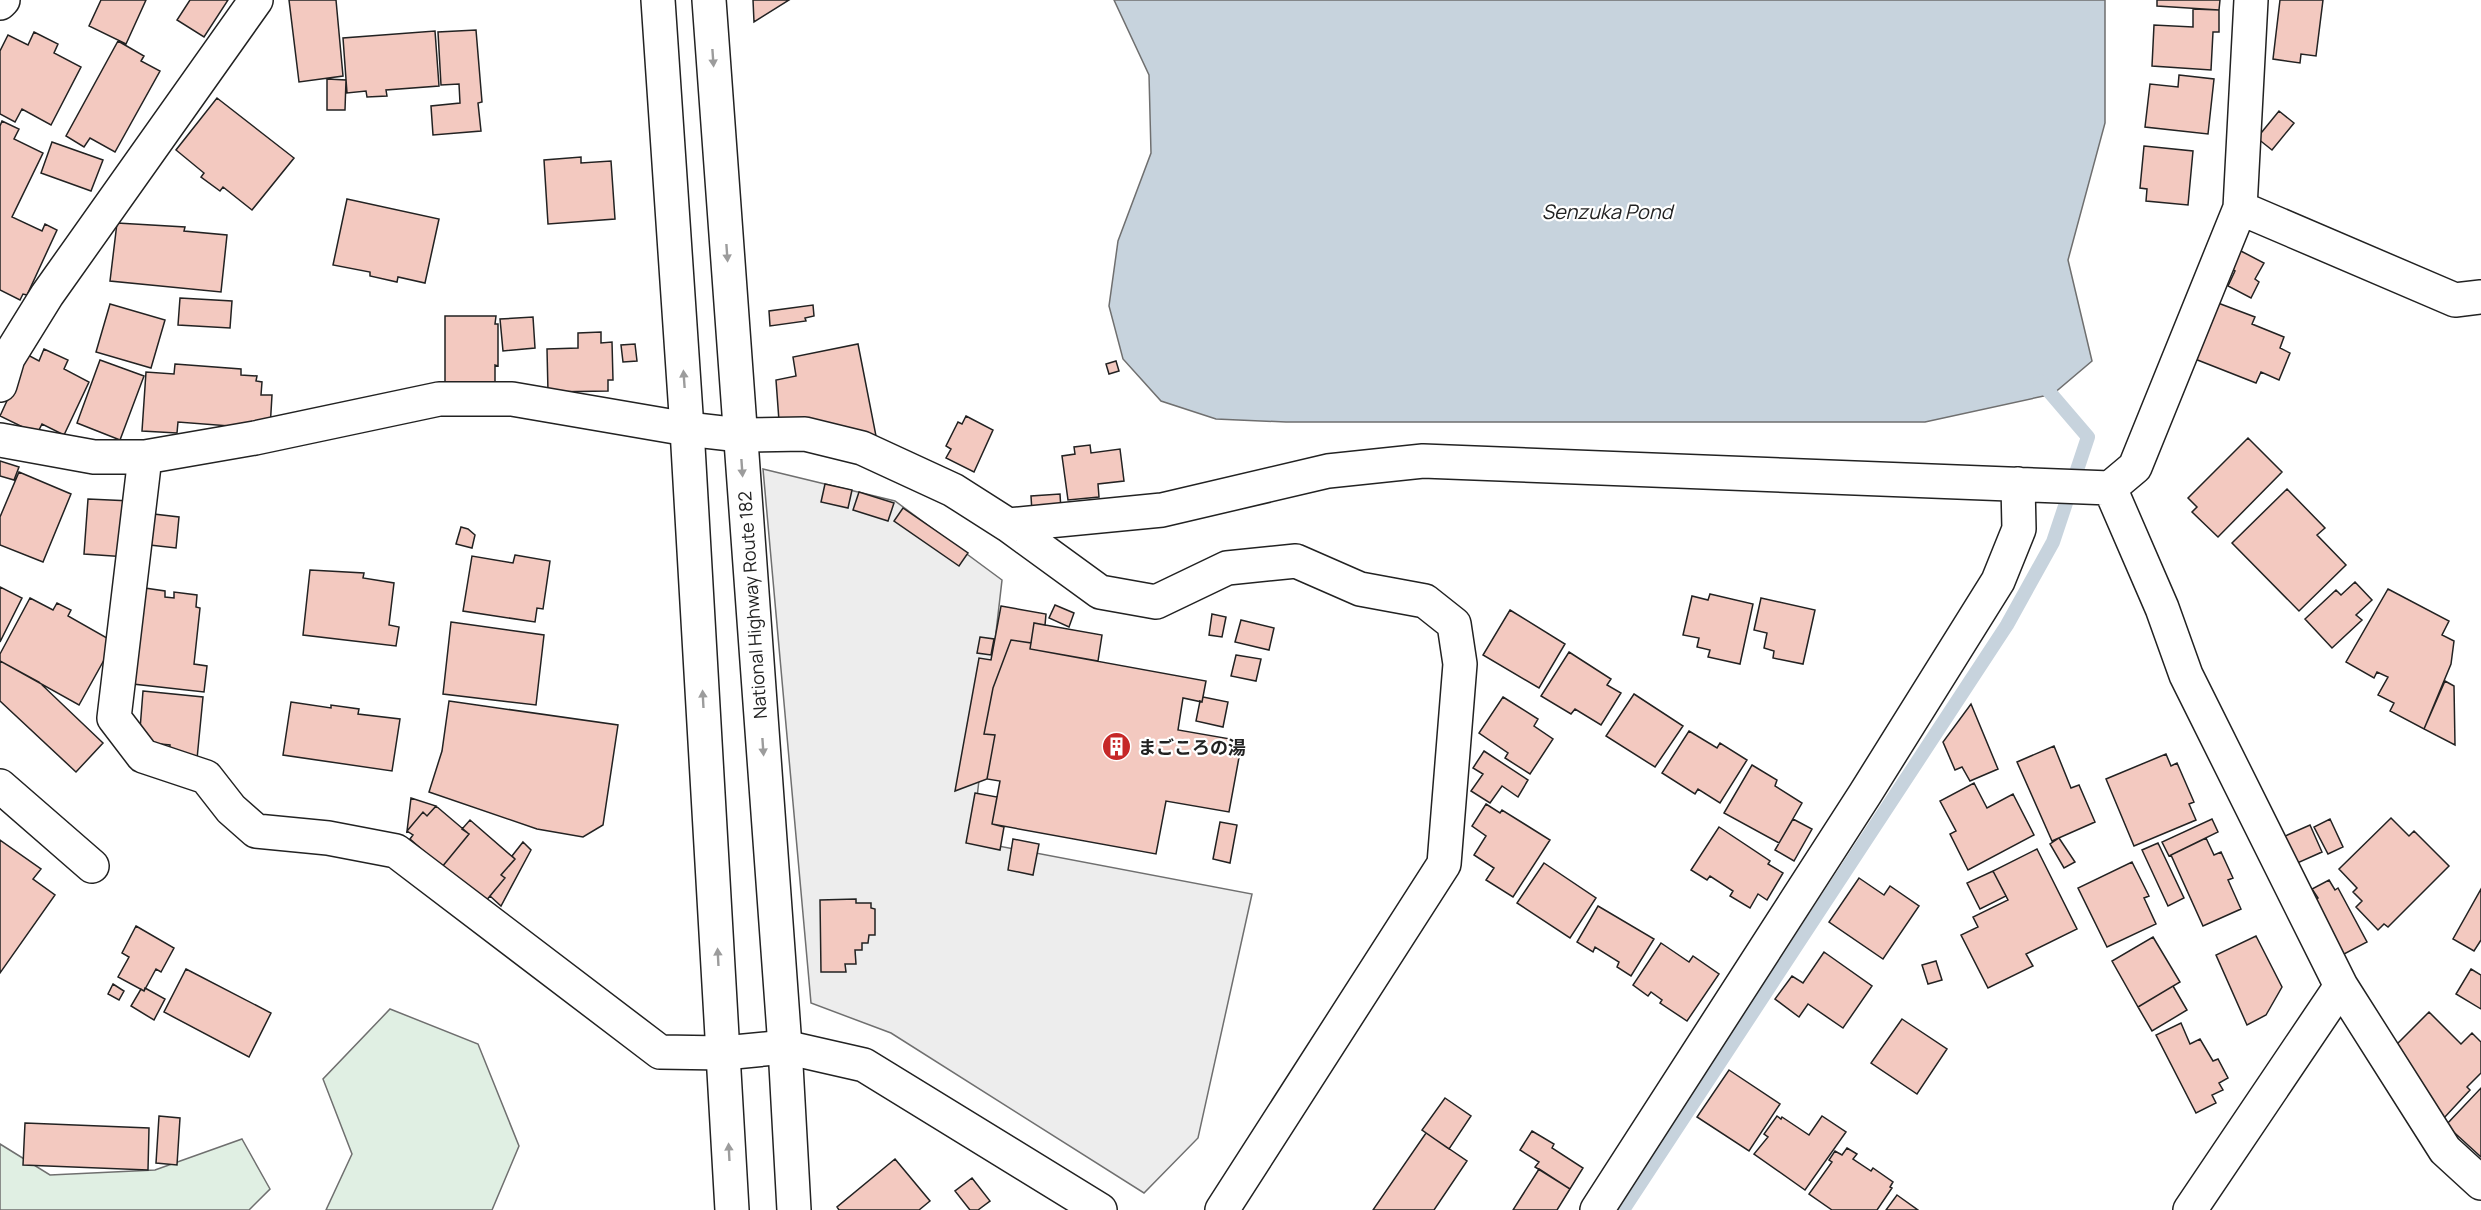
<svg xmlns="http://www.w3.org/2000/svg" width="2481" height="1210" viewBox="0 0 2481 1210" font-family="Manrope,'Noto Sans JP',sans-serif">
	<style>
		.green { fill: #e0efe3; stroke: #6f6f6f; stroke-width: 1.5 }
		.parking { fill: #ededed; stroke: #6f6f6f; stroke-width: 1.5 }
		.water { fill: #c7d3dd; stroke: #6f6f6f; stroke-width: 1.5 }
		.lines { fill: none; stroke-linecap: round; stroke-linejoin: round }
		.stream { stroke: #c7d3dd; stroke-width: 14 }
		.building { fill: #f3c9c0; stroke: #222; stroke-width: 1.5 }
		.minor-casing { stroke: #222; stroke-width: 36 }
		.highway-casing { stroke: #222; stroke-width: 36 }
		.minor { stroke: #fff; stroke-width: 33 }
		.highway { stroke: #fff; stroke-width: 33 }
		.oneway { fill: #9c9c9c }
		.labels { text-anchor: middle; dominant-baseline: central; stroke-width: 4.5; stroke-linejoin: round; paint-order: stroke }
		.street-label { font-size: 18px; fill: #222; stroke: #fff }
		.poi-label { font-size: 18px; font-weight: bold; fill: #222; stroke: #fff; text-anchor: start }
		.water-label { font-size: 20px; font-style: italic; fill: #222; stroke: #fff }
	</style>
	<rect width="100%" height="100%" fill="#fff"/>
	<!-- green -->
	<path class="green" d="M390 1009 478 1044 519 1146 492 1210H326L352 1154 323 1079Z
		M242 1139 270 1189 249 1210H0V1144L50 1175 155 1170Z"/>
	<!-- parking -->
	<path class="parking" d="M763 469 895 501 1002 580 972 841 1252 894 1198 1138 1144 1193 891 1033 811 1003Z"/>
	<!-- water -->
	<path class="water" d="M1114 0H2105V123L2068 260 2092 361 2053 394 1925 422H1286L1216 419 1161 401 1123 359 1109 306 1118 241 1151 153 1149 75Z"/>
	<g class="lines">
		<!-- stream -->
		<path class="stream" d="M1623 1210 2007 625 2053 542 2088 437 2040 381"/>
	</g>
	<!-- building -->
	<path class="building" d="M101 0H146L126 44 89 26Z
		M190 0H228L204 37 177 20Z
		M289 0H336L343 76 299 82Z
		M753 0H789L754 22Z
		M2157 0H2220L2219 10 2157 6Z
		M2280 0H2323L2316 56 2301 54 2300 63 2273 59Z
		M2193 9 2219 10V32H2213L2211 70 2152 66 2154 25 2193 27Z
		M476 30 482 102 478 103 481 131 433 135 431 106 460 103 459 84 441 85 438 32Z
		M435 31 439 86 386 90 387 96 367 97 366 91 347 93 343 38Z
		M34 32 58 44 54 53 81 67 51 125 22 109 15 122 0 114V51L8 35 28 45Z
		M118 41 144 56 141 61 160 71 115 152 90 138 84 147 66 136Z
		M2179 75 2214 79 2208 134 2145 127 2150 84 2178 87Z
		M327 79 346 80 345 110H327Z
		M217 98 294 158 252 210 223 187 220 191 201 177 204 173 176 150Z
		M2279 111 2294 123 2272 150 2257 138Z
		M2 121 19 129 14 139 43 153 12 217 42 231 45 224 57 230 27 295 23 294 20 300 0 290V126Z
		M52 142 103 160 91 191 41 173Z
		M2144 146 2193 151 2188 205 2146 201 2147 189 2140 188Z
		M581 157V163L611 161 615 219 548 224 544 160Z
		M347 199 439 219 425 283 398 277 397 282 370 276V272L333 265Z
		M117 223 185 227 184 231 227 235 221 292 110 281Z
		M2237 249 2264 263 2255 279 2259 282 2251 298 2228 286 2235 271 2228 268Z
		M180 298 232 301 230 328 178 325Z
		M2218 303 2255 317 2252 324 2284 337 2280 348 2290 353 2279 380 2261 372 2256 383 2195 359Z
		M110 304 165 320 151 368 96 352Z
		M813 305 814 316 805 318 806 321 770 326 769 311Z
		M445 316H496L495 324H498V366L495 365V383H445Z
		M533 317 535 348 503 351 500 319Z
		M601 332V343L612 342 613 380H608V391L548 392 547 349 578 348V333Z
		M635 344 637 361 623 362 621 345Z
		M858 344 877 441 779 421 776 380 796 376 793 357Z
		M44 349 68 360 64 369 89 382 64 435 42 424 37 434 0 416 28 355 39 361Z
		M100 360 144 376 120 440 77 423Z
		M1116 361 1119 371 1109 374 1106 364Z
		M175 364 241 369V375L257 376 256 381 262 382 261 395H272L270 429 178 422 177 433 142 431 146 372 174 374Z
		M966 416 993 430 974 472 946 458 951 449 946 446 958 422 962 424Z
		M2248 438 2282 472 2218 537 2192 512 2197 507 2188 498Z
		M1090 445 1091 453 1120 449 1124 481 1098 484 1099 497 1068 500 1062 456 1075 454 1074 447Z
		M0 461 19 467 14 480 0 476Z
		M19 472 71 494 43 562 0 545V517Z
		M825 484 852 490 848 508 821 502Z
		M2287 489 2325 528 2317 535 2346 565 2299 611 2232 543Z
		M859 492 894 503 888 521 853 510Z
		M1060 494 1061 510 1032 512 1031 496Z
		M88 499 131 501 127 557 84 554Z
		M903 508 968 553 959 566 894 521Z
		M145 513 179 517 176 548 141 544Z
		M461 527 468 529 475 535 472 548 456 544Z
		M515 555 550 561 543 609 537 608 535 622 463 611 472 556 513 563Z
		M310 570 364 573 363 578 394 583 389 625 399 627 396 646 303 635Z
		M2355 582 2372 600 2356 615 2362 620 2332 648 2305 619 2336 590 2341 595Z
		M0 587 22 598 0 642Z
		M138 587 165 591V597L174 598V592L197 595 196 607 200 608 194 664 207 666 204 692 124 683Z
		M2388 589 2449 621 2442 635 2454 641 2451 664 2424 729 2390 711 2394 703 2378 695 2388 677 2377 672 2374 678 2346 662Z
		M1710 594 1753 604 1740 664 1708 657 1710 650 1697 647 1699 638 1683 635 1692 596 1708 600Z
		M30 598 53 610 57 603 71 610 68 616 114 642 79 705 0 661V654Z
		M1761 598 1815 610 1803 664 1773 658 1774 651 1764 648 1767 633 1754 630Z
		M1055 605 1074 613 1069 627 1049 618Z
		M1001 606 1046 614 1045 625 1034 623 1031 643 1011 640 993 688 984 734 995 735 987 779 955 791 979 658 991 660Z
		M1510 610 1565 644 1539 688 1483 655Z
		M1212 614 1226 617 1222 637 1209 635Z
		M1241 620 1274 628 1269 650 1235 642Z
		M451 622 544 635 536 705 443 694Z
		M1034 623 1102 635 1098 661 1030 649Z
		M980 637 994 639 991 655 977 653Z
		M1011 640 1031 643 1030 649 1206 681 1202 702 1183 698 1178 730 1242 741 1229 812 1166 801 1156 854 992 824 1000 781 987 779 995 735 984 734 993 688Z
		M1569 652 1611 679 1607 685 1621 693 1601 725 1575 709 1571 714 1541 696Z
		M1236 655 1261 659 1256 681 1231 676Z
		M0 661 39 682 103 743 76 772 0 701Z
		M2445 681 2454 686 2455 745 2424 729Z
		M143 691 203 697 197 759 169 756 170 745 139 742Z
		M1634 694 1683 726 1655 767 1606 736Z
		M1203 697 1228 702 1223 727 1196 721 1200 701 1202 702Z
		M1503 697 1538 719 1534 726 1553 739 1530 774 1505 758 1508 753 1479 733Z
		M449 701 618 725 603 825 583 837 537 829 429 792 442 751Z
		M291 702 331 708V705L359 709 358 714 400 719 392 771 283 755Z
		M1971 704 1998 769 1970 781 1962 767 1955 770 1943 742Z
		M1689 731 1717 748 1720 743 1747 760 1720 803 1698 789 1695 794 1662 773Z
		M2054 746 2071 788 2079 785 2095 822 2052 841 2017 762Z
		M1484 751 1528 780 1518 797 1502 786 1490 803 1471 791 1483 774 1473 768Z
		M2166 754 2171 766 2177 763 2194 802 2189 804 2196 820 2134 846 2106 779Z
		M1752 765 1777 780 1775 786 1802 803 1779 843 1724 813Z
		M1974 783 1987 808 2013 794 2034 835 1968 870 1950 834 1956 831 1940 801Z
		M975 793 997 797 992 824 1004 827 1000 850 966 843Z
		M411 798 436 806 427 816 423 812 407 831Z
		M1486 804 1500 813 1502 810 1550 840 1513 897 1486 880 1494 868 1474 855 1486 836 1472 826Z
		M436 806 469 834 442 867 410 839 413 835 407 831 423 812 427 816Z
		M2391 818 2409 836 2414 831 2449 866 2388 927 2384 924 2378 930 2356 907 2362 901 2353 892 2357 888 2339 869Z
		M1793 819 1812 829 1794 861 1775 850Z
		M2212 819 2218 832 2169 856 2162 842Z
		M2330 819 2343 847 2328 854 2314 827Z
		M470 820 515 859 501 875 505 878 485 902 442 867 469 834 462 829Z
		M1220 822 1237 825 1230 863 1213 859Z
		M2310 825 2322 852 2286 868 2274 841Z
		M1719 827 1770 861 1768 864 1783 873 1767 900 1758 894 1750 908 1730 896 1733 891 1710 876 1707 880 1691 870Z
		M2059 838 2075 862 2064 868 2050 844Z
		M2206 838 2214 855 2221 852 2233 878 2228 880 2241 909 2203 926 2171 855Z
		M1013 839 1039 844 1033 875 1008 870Z
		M0 840 41 869 33 879 55 895 0 973Z
		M523 842 531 850 501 906 490 896 505 878 501 875 515 859 512 856Z
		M2158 843 2184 898 2168 906 2142 850Z
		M2037 849 2077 929 2026 954 2033 966 1988 988 1961 935 1978 927 1973 917 2008 900 1993 871Z
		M2132 862 2149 896 2144 898 2156 924 2107 947 2078 888Z
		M1544 863 1596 898 1570 938 1517 903Z
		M1993 871 2006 896 1980 909 1967 883Z
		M1859 878 1884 895 1890 886 1919 906 1883 959 1829 922Z
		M2329 880 2335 890 2338 888 2367 942 2327 963 2298 908 2318 898 2312 889Z
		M2481 889V940L2474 951 2453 939Z
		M856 899V903H871V908L875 909V935H869L868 943H862V950H855L856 964H845L846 972H821L820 900Z
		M1598 906 1654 939 1631 976 1617 967 1619 962 1595 947 1593 952 1577 942Z
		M136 926 174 948 161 972 156 969 144 991 118 977 129 957 122 953Z
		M2256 936 2282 987 2266 1015 2247 1025 2216 955Z
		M2153 937 2180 982 2138 1007 2112 961Z
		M1661 943 1689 962 1693 956 1719 974 1687 1021 1660 1003 1662 1000 1651 992 1648 996 1633 985Z
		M1824 952 1872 986 1843 1028 1808 1004 1799 1017 1775 999 1792 976 1803 983Z
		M1936 961 1942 980 1928 984 1922 965Z
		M186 969 271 1013 249 1057 164 1012Z
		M2471 969 2481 975V1009L2456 994Z
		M113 984 124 991 119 1000 108 994Z
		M2173 986 2187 1010 2152 1031 2138 1007Z
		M145 988 165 999 154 1020 131 1006 141 989 144 991Z
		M2429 1012 2461 1044 2472 1033 2481 1042V1073L2467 1087 2470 1090 2444 1118 2413 1089 2389 1052Z
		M1902 1019 1947 1049 1917 1094 1871 1063Z
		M2181 1023 2190 1044 2200 1039 2213 1061 2218 1059 2228 1078 2219 1083 2223 1090 2212 1095 2216 1103 2196 1113 2156 1035Z
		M1729 1070 1780 1104 1749 1151 1697 1117Z
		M2481 1088V1157L2446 1125Z
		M1445 1098 1471 1116 1449 1149 1422 1130Z
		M159 1116 180 1118 177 1165 156 1163Z
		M1777 1116 1781 1119 1782 1117 1809 1135 1822 1116 1846 1132 1805 1190 1754 1154 1768 1137 1764 1134Z
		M25 1123 149 1128 148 1170 23 1165Z
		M1532 1131 1554 1144 1552 1148 1583 1168 1570 1189 1535 1167 1539 1162 1520 1150Z
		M1426 1133 1467 1161 1434 1210H1373Z
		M1847 1148 1857 1154 1853 1159 1871 1171 1873 1168 1893 1182 1890 1187 1892 1188 1877 1210H1832L1809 1194 1832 1162 1829 1160 1835 1151 1842 1155Z
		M895 1159 930 1201 919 1210H839L837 1207Z
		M1539 1169 1570 1189 1557 1210H1513Z
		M972 1178 990 1201 978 1210H970L955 1191Z
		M1897 1195 1918 1210H1886Z"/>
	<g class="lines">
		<defs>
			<path id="minor" d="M0 3 3 0
				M2240 208 2455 300 2481 297
				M0 385 8 358 47 295 256 0
				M0 440 94 457H145L255 438 439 399H512L687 429 740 435 805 434 862 448 953 490 1008 525 1100 592 1156 602 1227 568 1296 561 1360 589 1425 601 1454 624 1460 664 1444 864 1222 1210
				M145 457 114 718 143 756 206 777 231 809 256 831 328 838 396 851 660 1052 724 1053 785 1047 864 1065 1100 1210
				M2110 488 2162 608 2186 675 2341 986 2445 1150 2481 1183
				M1008 525 1162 510 1328 471 1423 461 2110 488 2135 467 2240 208 2251 0
				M0 786 92 866
				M1597 1210 1865 794 1998 581 2019 529 2018 484
				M2190 1210 2341 986"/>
			<path id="highway" d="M658 0 687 429 732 1210
				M709 0 785 1047 794 1210"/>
		</defs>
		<!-- minor casing -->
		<use href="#minor" class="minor-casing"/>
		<!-- highway casing -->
		<use href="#highway" class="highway-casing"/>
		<!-- minor -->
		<use href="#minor" class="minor"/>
		<!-- highway -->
		<use href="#highway" class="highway"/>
	</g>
	<!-- one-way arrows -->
	<defs><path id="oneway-solid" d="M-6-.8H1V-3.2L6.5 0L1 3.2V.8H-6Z" transform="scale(1.5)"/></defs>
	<g class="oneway">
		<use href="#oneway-solid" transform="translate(713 58) rotate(86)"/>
		<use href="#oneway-solid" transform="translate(727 253) rotate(86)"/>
		<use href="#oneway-solid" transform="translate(684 379) rotate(-94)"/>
		<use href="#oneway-solid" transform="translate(742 468) rotate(86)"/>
		<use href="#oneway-solid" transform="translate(703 699) rotate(-93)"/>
		<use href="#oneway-solid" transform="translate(763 747) rotate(86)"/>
		<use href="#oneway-solid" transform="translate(718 957) rotate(-93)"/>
		<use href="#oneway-solid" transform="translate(729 1152) rotate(-93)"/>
	</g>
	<!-- icons -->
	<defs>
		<symbol id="building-disc" viewBox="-11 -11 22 22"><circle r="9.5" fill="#c62828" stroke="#fff"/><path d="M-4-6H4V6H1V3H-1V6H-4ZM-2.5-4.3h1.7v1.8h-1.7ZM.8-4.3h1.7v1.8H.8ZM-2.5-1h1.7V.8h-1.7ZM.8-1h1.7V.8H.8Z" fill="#fff"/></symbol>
	</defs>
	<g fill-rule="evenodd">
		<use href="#building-disc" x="1100" y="730" width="33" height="33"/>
	</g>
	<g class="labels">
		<!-- street labels -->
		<g class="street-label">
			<text transform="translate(752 605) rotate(-94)">National Highway Route 182</text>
		</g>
		<!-- poi labels -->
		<g class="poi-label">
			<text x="1138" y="747">まごころの湯</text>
		</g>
		<!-- water labels -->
		<g class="water-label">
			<text x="1607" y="211">Senzuka Pond</text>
		</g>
	</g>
</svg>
